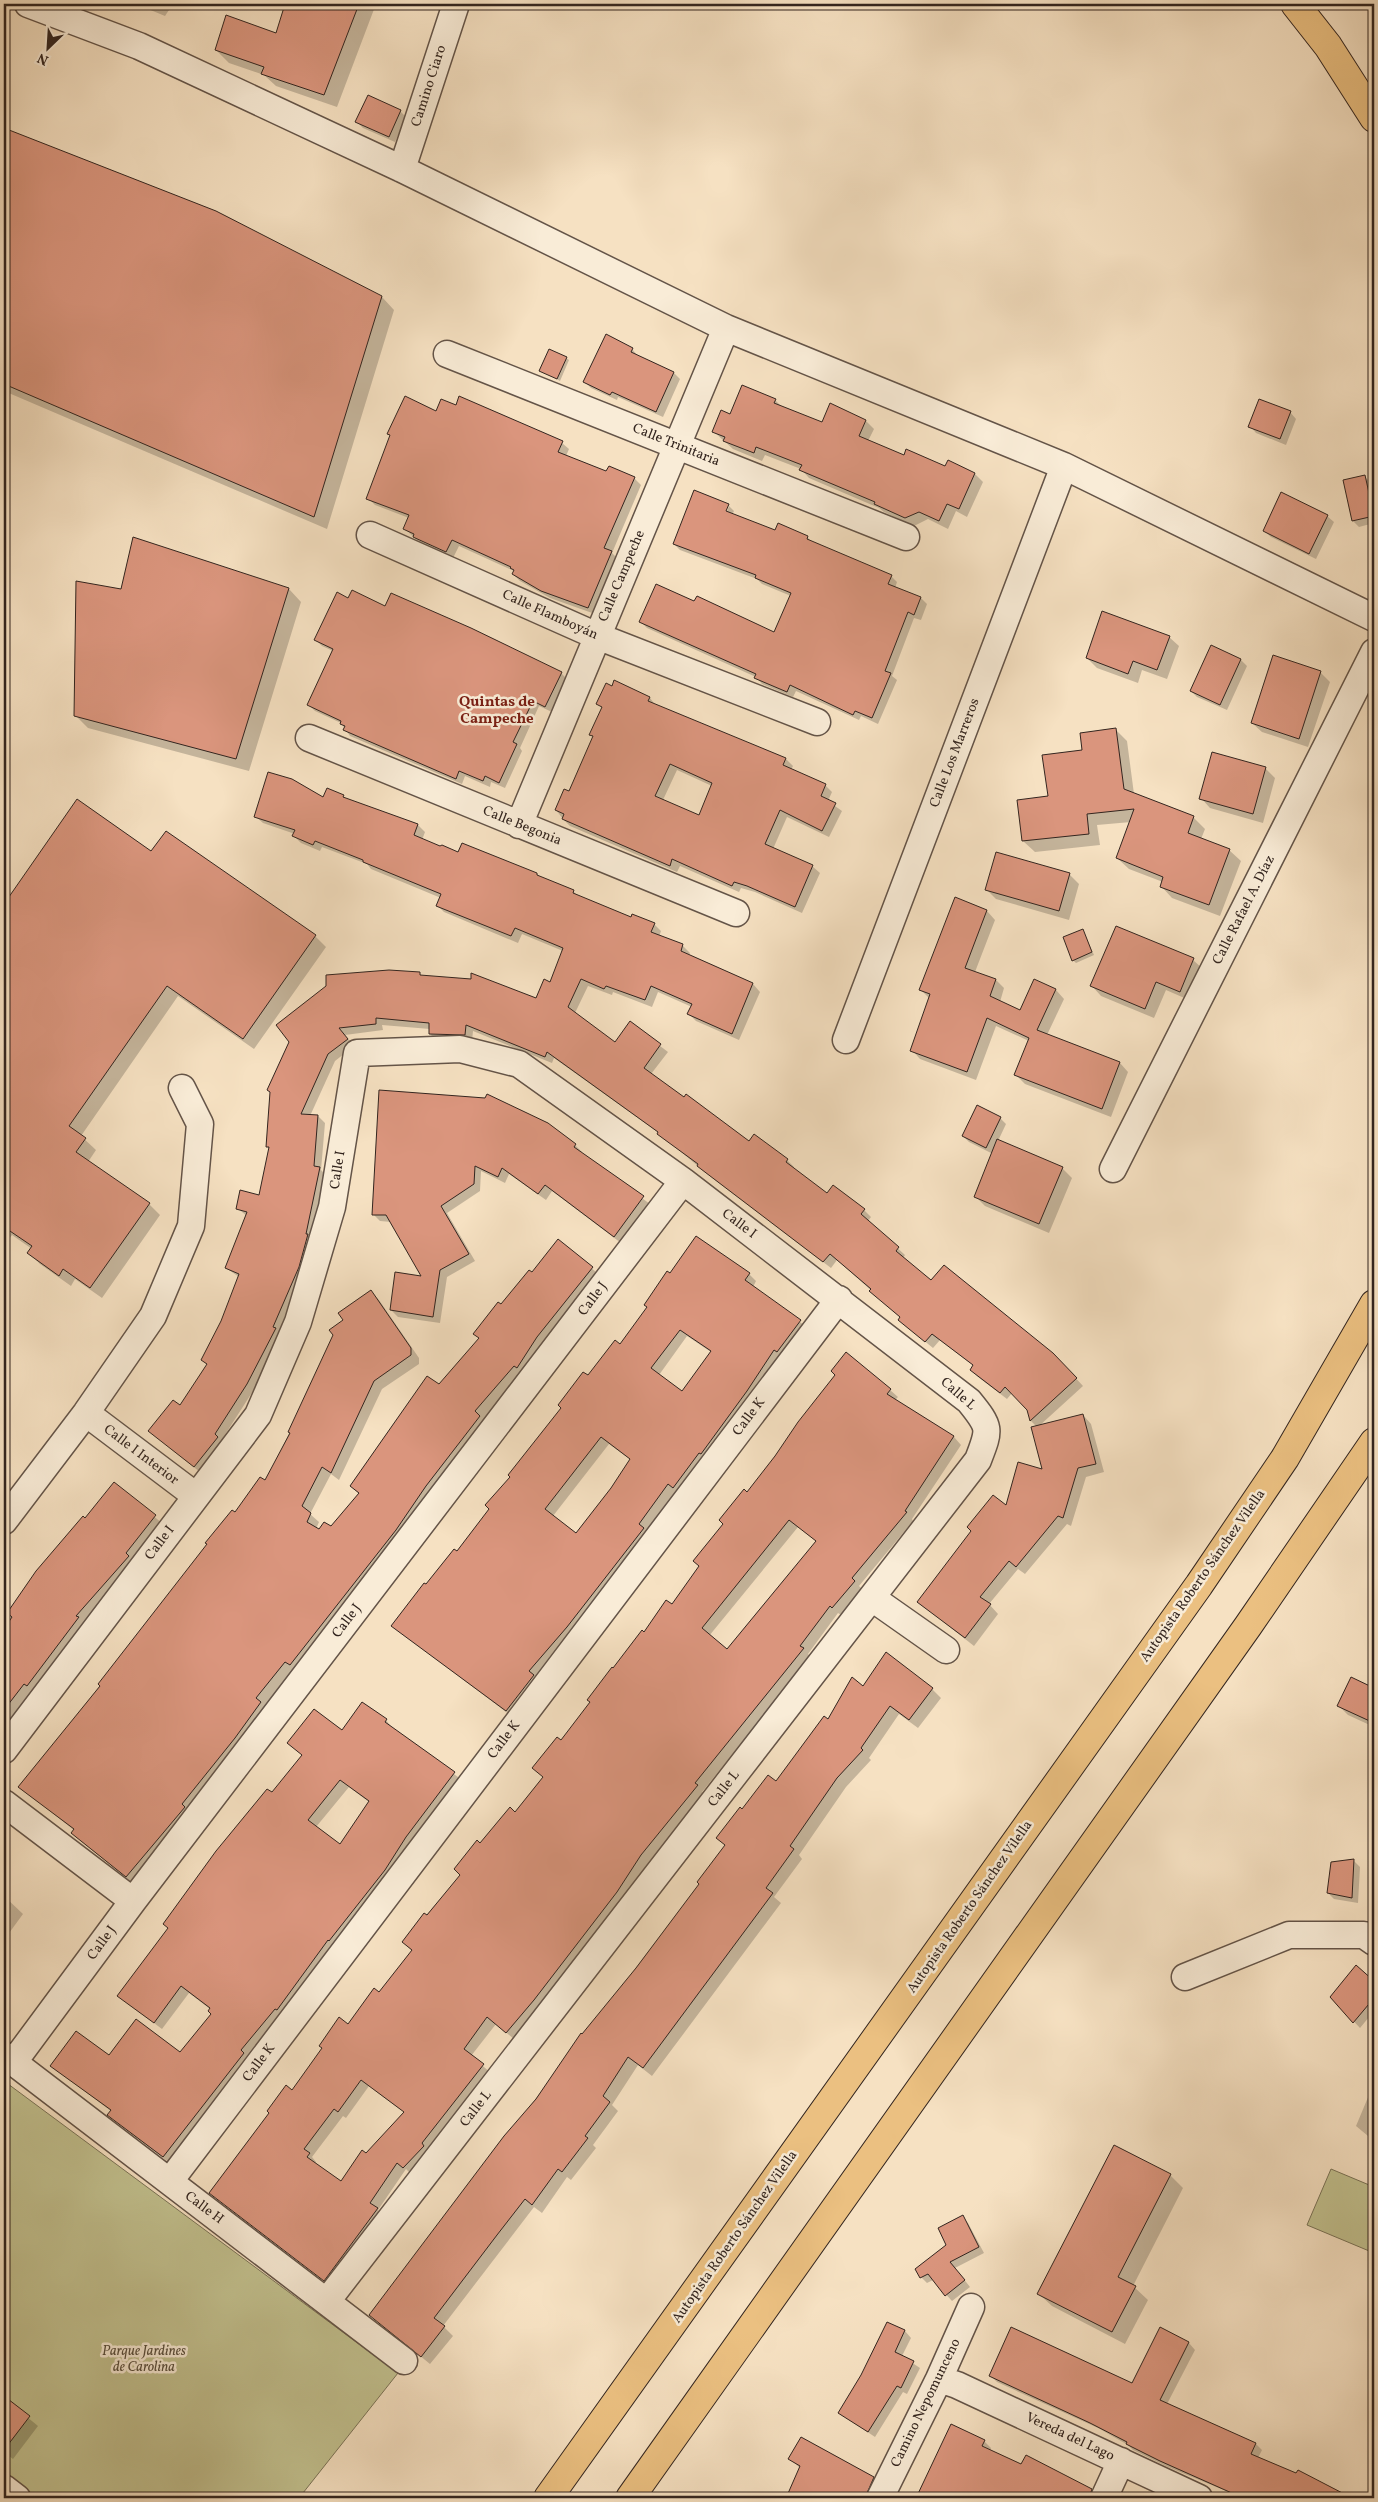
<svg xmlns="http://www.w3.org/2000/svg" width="1378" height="2502" viewBox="0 0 1378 2502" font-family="Vollkorn,serif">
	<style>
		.green { fill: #c2c18f; stroke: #7a7357 }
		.shadow { fill: #0003; fill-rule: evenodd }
		.building { fill: #da957d; stroke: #33251f; fill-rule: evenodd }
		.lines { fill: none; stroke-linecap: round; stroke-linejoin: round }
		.minor-casing { stroke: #645448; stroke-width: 29 }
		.highway-casing { stroke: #33251f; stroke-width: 30 }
		.minor { stroke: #f9ecd7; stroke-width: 26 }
		.highway { stroke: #ebc081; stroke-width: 28 }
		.labels { text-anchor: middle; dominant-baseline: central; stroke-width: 5; stroke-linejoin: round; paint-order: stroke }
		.street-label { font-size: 14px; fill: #33251f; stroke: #f9ecd7 }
		.park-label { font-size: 14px; font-style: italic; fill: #574c3b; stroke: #f9ecd7 }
		.neighbourhood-label { font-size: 15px; font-weight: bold; fill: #7a1f14; stroke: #f9ecd7 }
	</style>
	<rect width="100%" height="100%" fill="#f6e1c2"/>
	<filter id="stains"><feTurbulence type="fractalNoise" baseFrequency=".004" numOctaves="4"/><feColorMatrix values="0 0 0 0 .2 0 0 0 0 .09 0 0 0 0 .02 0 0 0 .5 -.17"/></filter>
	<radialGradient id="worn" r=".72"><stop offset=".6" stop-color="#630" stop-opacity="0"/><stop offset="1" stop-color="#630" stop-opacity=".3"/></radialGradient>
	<!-- green -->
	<path class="green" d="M4 2081 398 2373 299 2498H33L4 2478Z
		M1331 2169 1374 2187V2253L1307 2225Z"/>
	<!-- shadow -->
	<path class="shadow" d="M136 4H173L165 16Z
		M276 4H376L337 107 276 86 264 75 229 63 216 50 277 35 285 7Z
		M400 111 406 117 395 142 363 128 357 122Z
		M4 130 216 212 382 297 394 310 327 529 4 391Z
		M632 349 638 356 674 373 680 379 663 417 618 397 617 400 591 388 584 381Z
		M566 358 569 360 560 381 540 370Z
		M775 400 783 408 822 424 866 421 874 429 868 441 904 457 946 468 949 462 975 474 983 482 967 517 956 511 948 529 928 519 914 526 884 512 879 508 809 478 801 469 765 455 762 461 733 449 713 431 731 416Z
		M1290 412 1296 419 1286 445 1256 433 1250 426Z
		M436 413 562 443 569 449 566 456 607 472 634 478 641 485 612 553 618 559 595 614 550 598 520 581 513 574 514 571 459 546 453 558 421 544 404 528 409 518 375 505 368 498 391 436 388 433Z
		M1365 477 1371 483 1374 497V523L1359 527 1353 521Z
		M728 505 734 511 732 515 775 532 807 537 813 543 891 576 897 582 895 588 921 598 927 604 921 620 914 618 892 676 897 680 878 724 861 716 859 720 796 691 793 697 762 684 756 677 647 628 641 622 695 603 775 633 791 596 762 584 757 579 680 550 674 544ZM726 506H729L725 517Z
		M1327 516 1334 522 1316 559 1271 537 1264 531Z
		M289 589 301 602 249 771 88 728 75 715 122 591Z
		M349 599 386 608 561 673 567 679 552 712 539 706 520 748 522 751 505 788 491 782 490 787 465 776 462 784 350 736 341 723 315 711 309 705 333 651 322 646 316 640Z
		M1169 637 1179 646 1167 679 1142 670 1138 683 1097 668 1087 658Z
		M1211 647 1241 660 1247 666 1227 710 1197 697 1191 691Z
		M1320 672 1330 682 1308 747 1262 732 1252 723Z
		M615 682 650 698 656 706 786 759 793 766 791 770 825 785 832 792 828 801 842 811 829 837 787 817 773 849 812 866 820 873 802 913 755 892 741 888 739 892 680 866 677 872 570 826 563 819 556 810 570 793 594 738 591 734 603 709 598 704 612 688ZM677 770 712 786 700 817 663 800Z
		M4 714 8 717 4 725Z
		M1116 730 1127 741 1134 794 1194 818 1205 829 1201 839 1229 850 1241 861 1220 916 1172 898 1161 886 1163 882 1129 869 1117 858 1131 822 1097 825 1100 845 1035 852 1023 841 1018 801 1049 797 1084 751Z
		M1213 754 1266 769 1275 778 1263 823 1210 808 1201 798Z
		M343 796 346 799 418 825 425 832 422 840 459 853 537 874 541 878 573 891 579 897 632 918 654 924 661 931 659 937 683 946 690 953 689 955 753 984 760 992 739 1040 696 1021 689 1014 692 1007 658 992 652 1007 613 992 612 995 588 986 575 1013 615 1044 630 1023 668 1052 651 1074 749 1143 787 1160 794 1167 793 1169 827 1195 864 1210 871 1217 868 1221 905 1255 903 1258 931 1282 1060 1361 1083 1386 1038 1427 1083 1415 1091 1424 1104 1472 1086 1477 1071 1526 1067 1524 1025 1574 1018 1569 989 1604 998 1614 974 1646 918 1602 1006 1507 1044 1471 1037 1427 1031 1421 1028 1409 1012 1393 1007 1399 978 1377 971 1370 974 1366 940 1340 933 1348 906 1326 901 1317 837 1260 831 1268 706 1173 659 1133 554 1058 552 1063 473 1031 472 1041H437L430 1034V1029L382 1025 383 1030 345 1035 354 1046 335 1061 310 1116H318L325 1123 321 1170 326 1175 315 1242 282 1336 253 1391 221 1441 224 1444 201 1473 150 1431 180 1407 207 1365 202 1360 222 1321 239 1277 226 1268 247 1216 237 1208 260 1196 270 1149 267 1146 290 1042 420 974 423 977 537 999 550 983 563 951 522 934 518 943 444 912 437 905 441 898 371 869 367 864 322 847 320 851 301 843 294 836 295 834 263 823 255 816Z
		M77 801 151 853 315 936 326 947 254 1049 178 996 81 1136 96 1150 88 1162 149 1204 160 1215 102 1298 75 1279 71 1286 40 1264 29 1253 32 1249 12 1235 7 1242 4 1240V906Z
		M997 854 1070 875 1079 884 1069 920 996 899 987 890Z
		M956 899 987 911 995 920 975 972 996 980 1004 988 1000 1002 1020 1011 1056 990 1064 999 1047 1035 1120 1063 1128 1072 1111 1117 1025 1084 1016 1075 1029 1041 996 1026 976 1080 920 1059 912 1050 930 999 921 990Z
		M1083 931 1094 955 1076 963 1073 960Z
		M1193 960 1203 969 1189 1000 1166 990 1154 1018 1101 996 1092 986Z
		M380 1091 575 1145 582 1152 580 1153 650 1204 621 1243 552 1191 546 1200 509 1174 505 1183 481 1171 480 1191 447 1213 475 1261 447 1277 440 1323 398 1317 391 1310 423 1278 391 1222 380 1221 373 1214Z
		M1000 1118 1006 1124 998 1141 1062 1168 1072 1178 1049 1233 985 1206 975 1196 993 1154 969 1142 963 1136Z
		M558 1241 601 1276 483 1420 487 1425 264 1707 268 1711 135 1885 81 1841 73 1833 75 1831 20 1787 235 1514 265 1482 345 1320 371 1292 379 1300 419 1358V1364L382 1389 339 1480 331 1474 310 1514 319 1522 316 1529 319 1531 331 1528 359 1494 351 1486 480 1339 502 1306 532 1274Z
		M749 1274 756 1281 753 1287 808 1328 681 1495 676 1491 646 1532 650 1536 514 1718 393 1626 457 1553 491 1509 511 1477 588 1377 621 1345 670 1275ZM687 1336 711 1352 682 1393 659 1375ZM609 1444 631 1460 612 1489 576 1534 553 1516Z
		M890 1390 898 1397 895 1400 954 1437 961 1445 912 1519 913 1521 859 1586 862 1589 841 1615 838 1613 808 1654 811 1657 702 1792 704 1794 648 1863 624 1900 515 2040 496 2024 471 2056 491 2073 412 2175 406 2169 378 2210 385 2217 332 2287 211 2193 348 2025 380 1994 412 1951 403 1942 461 1875 480 1845 515 1813 544 1778 561 1742 614 1670 644 1633 673 1606 747 1493ZM798 1527 817 1542 727 1651 709 1636ZM369 2086 405 2113 341 2183 315 2164 316 2162 312 2157 343 2116 346 2118Z
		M114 1483 163 1524 4 1727V1631Z
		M1352 1679 1374 1689V1727L1348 1715 1339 1706Z
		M864 1688 932 1689 941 1698 918 1728 899 1714 869 1758 871 1760 846 1787 799 1855 802 1859 774 1897 781 1903 652 2076 638 2065 612 2105 618 2111 593 2145 596 2148 571 2180 567 2177 542 2213 534 2207 443 2326 453 2336 430 2364 370 2315 700 1884 726 1846 718 1838 743 1811 776 1783 828 1721Z
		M386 1720 393 1729 462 1780 171 2164 117 2123 109 2115 112 2112 52 2066 109 2057 180 2054 213 2014 210 2009 189 1993 162 2029 127 2003 272 1794 342 1732ZM349 1787 369 1802 340 1846 316 1827Z
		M1354 1861 1360 1867 1358 1903 1334 1899 1328 1893Z
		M4 1896 23 1914 4 1940Z
		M1356 1967 1374 1983V2011L1360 2028 1331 1997Z
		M1374 2083V2141L1356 2126Z
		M1115 2147 1170 2175 1183 2188 1133 2286 1148 2300 1125 2344 1052 2306 1039 2294Z
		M962 2217 968 2223 984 2253 955 2268 970 2287 952 2301 933 2280 927 2283 921 2277 948 2246Z
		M887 2323 905 2331 911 2338 902 2356 920 2368 907 2394 903 2392 875 2437 839 2413 862 2375Z
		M1160 2329 1189 2343 1195 2350 1167 2404 1256 2444 1262 2450 1258 2458 1337 2494 1334 2498H1243L1168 2467 1133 2450 1128 2445 1098 2428 997 2382 991 2376 1132 2385Z
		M4 2398 38 2426 13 2459 4 2452Z
		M952 2426 984 2441 991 2448 990 2451 1022 2465 1091 2490 1098 2498H917Z
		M790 2459 873 2478 881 2487 876 2498H788L800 2468Z"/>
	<!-- building -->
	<path class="building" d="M285 4H359L324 95 261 74 264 67 215 50 226 15 276 33Z
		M368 95 401 110 389 137 355 122Z
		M4 128 216 211 382 296 314 517 4 384Z
		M606 334 633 348 631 352 674 372 656 412 612 392 610 395 583 382Z
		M549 349 567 357 557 379 539 371Z
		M742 385 776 399 774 403 822 422 830 403 866 420 859 436 904 455 906 449 945 466 948 460 975 473 959 509 947 504 939 521 919 512 905 518 874 504 875 502 799 470 802 465 756 447 754 453 723 441 725 437 712 432 721 410 730 414Z
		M405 396 436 411 441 399 456 405 459 396 563 441 558 452 606 471 609 466 635 477 604 548 612 551 588 608 541 591 512 574 514 570 510 568 511 567 452 540 446 552 413 537 414 534 403 529 409 515 366 499 390 435 387 434Z
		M1259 399 1291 411 1280 439 1248 427Z
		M1365 475 1374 516 1352 521 1343 480Z
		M694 490 729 504 726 511 775 530 778 523 808 536 807 539 892 575 888 584 921 597 914 615 908 612 885 671 891 673 872 718 855 711 853 715 790 685 787 692 754 678 756 674 639 622 656 584 694 601 697 596 774 632 791 593 755 578 756 575 673 544Z
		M1281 492 1328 515 1309 554 1263 531Z
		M133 537 289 588 236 759 74 716 76 581 121 589Z
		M352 590 385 606 391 593 471 628 562 672 545 707 533 701 513 742 517 744 499 783 485 776 483 781 459 771 456 779 343 730 345 726 340 724 341 721 307 705 333 649 314 640 337 592 348 598Z
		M1102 611 1170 636 1157 670 1133 661 1128 674 1086 658Z
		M1211 645 1241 659 1220 705 1190 691Z
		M1273 655 1321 671 1299 739 1251 723Z
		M614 680 650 697 648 701 786 758 783 765 826 784 821 796 836 803 822 831 780 810 765 844 813 865 795 907 747 886 734 882 732 886 672 859 670 866 562 819 564 814 555 810 564 789 569 791 593 736 589 735 602 707 596 704 606 683 612 686ZM670 764 712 783 699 815 655 796Z
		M1116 728 1124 789 1194 816 1188 833 1230 849 1209 905 1160 887 1163 877 1116 858 1134 809 1087 814 1089 834 1022 841 1017 800 1048 796 1042 755 1082 750 1080 733Z
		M1212 752 1266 767 1253 814 1199 799Z
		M268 772 292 779 323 797 327 788 344 795 343 797 418 824 414 835 440 846 442 845 458 852 462 843 537 873V875L574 890 573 893 631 917 632 914 655 923 651 932 683 944 681 951 753 983 732 1034 687 1014 692 1004 651 986 645 1000 606 986 604 989 581 979 568 1007 615 1042 630 1021 661 1044 644 1068 684 1097 686 1094 749 1141 754 1134 788 1159 786 1162 827 1193 833 1185 865 1209 861 1214 899 1247 896 1251 931 1280 944 1265 1053 1353 1077 1378 1030 1421 1027 1410 1005 1387 1000 1393 970 1370 973 1365 932 1334 925 1342 898 1320 900 1317 869 1291 871 1289 830 1254 823 1262 697 1166 698 1164 657 1134 658 1132 547 1052 545 1057 466 1025 465 1035 429 1034V1023L376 1018V1024L339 1028 348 1039 328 1054 301 1114 318 1115 314 1166 320 1167 306 1234H308L299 1267 273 1327 276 1328 247 1384 215 1434 218 1437 194 1467 148 1431 173 1400 180 1405 207 1364 201 1360 221 1321 239 1274 225 1268 247 1212 236 1209 240 1190 259 1195 269 1147H266L270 1092 267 1090 289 1042 276 1025 326 986V975L389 970 420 972V975L471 979V973L536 998 544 979 550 982 563 948 515 928 511 936 436 906 441 894 363 862V860L315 841 313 845 292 836 295 830 254 817Z
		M77 799 151 851 166 831 316 935 243 1039 167 986 69 1126 86 1138 76 1152 150 1203 90 1288 63 1269 59 1276 27 1253 32 1246 4 1227V904Z
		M996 852 1070 873 1059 911 985 890Z
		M955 897 987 910 965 968 996 979 990 996 1020 1010 1034 979 1056 989 1037 1030 1120 1062 1102 1109 1014 1075 1029 1038 987 1018 967 1072 910 1051 930 994 919 990Z
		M1116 926 1194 958 1180 992 1156 982 1145 1009 1090 986Z
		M1083 929 1092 952 1072 961 1063 937Z
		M379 1090 485 1098 487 1094 548 1123 576 1144 574 1147 644 1196 614 1237 545 1185 538 1194 502 1168 498 1177 475 1166 474 1184 441 1206 469 1254 440 1270 433 1317 390 1310 395 1272 421 1276 386 1215H372Z
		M977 1105 1001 1117 986 1148 962 1136Z
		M997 1139 1063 1167 1039 1224 974 1197Z
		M696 1236 750 1273 745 1280 801 1320 777 1352 774 1350 747 1391 701 1454 699 1453 673 1488 668 1484 639 1524 644 1528 567 1627 529 1671 534 1675 506 1711 391 1626 424 1583 426 1584 454 1549 457 1551 489 1509 485 1505 510 1477 508 1475 561 1408 558 1405 583 1372 588 1375 615 1340 620 1344 647 1307 644 1305 667 1271 670 1273ZM680 1330 711 1351 682 1391 651 1368ZM601 1437 630 1459 611 1488 576 1533 545 1509Z
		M558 1239 593 1267 537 1337 517 1368 514 1366 475 1411 480 1416 426 1486 396 1530 290 1665 285 1662 256 1698 261 1702 235 1738 182 1804 185 1807 126 1877 71 1833 74 1829 18 1787 100 1686 98 1684 207 1544 205 1543 232 1510 235 1512 260 1477 265 1480 290 1433 288 1432 333 1335 329 1330 343 1320 338 1313 371 1290 411 1348V1355L374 1381 331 1473 322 1467 302 1506 311 1513 307 1522 319 1529 324 1522 331 1526 359 1493 350 1486 427 1376 439 1384 479 1338 473 1334 498 1302 501 1304 529 1270 532 1272Z
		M846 1352 891 1389 887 1394 954 1436 905 1511 907 1512 852 1578 855 1581 832 1608 830 1606 800 1646 804 1648 695 1783 698 1785 641 1855 617 1892 534 2000 506 2033 487 2017 464 2049 484 2064 422 2143 424 2146 403 2168 397 2163 370 2203 378 2208 324 2281 209 2193 269 2113 267 2111 286 2085 292 2090 322 2048 319 2046 339 2017 348 2024 374 1988 379 1992 412 1950 402 1942 424 1913 427 1915 460 1875 454 1869 477 1840 480 1843 510 1807 515 1812 543 1777 532 1768 557 1737 561 1740 590 1702 587 1700 612 1667 613 1668 642 1630 644 1632 666 1600 672 1604 699 1566 693 1561 723 1524 719 1520 744 1489 747 1492 775 1456 798 1422 835 1375 831 1371ZM789 1520 816 1541 727 1649 702 1628ZM361 2080 404 2112 366 2153 362 2150 341 2181 307 2157 310 2153 304 2149 334 2109 338 2112Z
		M1083 1414 1096 1464 1078 1468 1063 1518 1058 1516 1016 1567 1009 1561 980 1597 991 1604 965 1638 917 1602 971 1531 967 1527 993 1495 1006 1505 1018 1462 1042 1469 1031 1427Z
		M114 1482 156 1515 126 1553 129 1556 76 1616 79 1617 27 1686 24 1684 4 1710V1629L12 1617 7 1613 36 1571 83 1516 85 1518Z
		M886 1652 933 1688 909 1720 890 1706 861 1748 863 1750 837 1778 790 1846 794 1849 766 1888 773 1893 643 2068 628 2057 603 2096 610 2102 585 2136 588 2138 562 2172 558 2169 532 2205 525 2199 497 2235 434 2318 445 2326 421 2357 369 2315 504 2136 536 2099 581 2033 582 2034 636 1968 699 1884 697 1882 725 1845 716 1838 740 1807 742 1809 768 1775 776 1781 824 1716 828 1719 852 1677 863 1686Z
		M1351 1677 1374 1688V1723L1337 1706Z
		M362 1702 387 1719 385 1722 455 1772 406 1837 385 1870 329 1941 328 1940 277 2010 275 2009 241 2050 244 2053 163 2157 107 2115 111 2110 50 2066 76 2031 109 2055 136 2019 180 2052 211 2014 208 2011 210 2008 181 1986 154 2023 117 1996 168 1928 163 1924 216 1851 267 1789 272 1792 302 1755 287 1743 314 1709 342 1730ZM340 1780 369 1801 340 1844 308 1820Z
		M1354 1859 1352 1898 1327 1893 1331 1862Z
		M1356 1965 1374 1981V1998L1353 2023 1330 1997Z
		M1114 2145 1171 2174 1118 2277 1136 2286 1112 2332 1037 2294Z
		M963 2215 979 2247 950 2262 965 2280 945 2296 928 2274 920 2278 915 2269 946 2245 938 2228Z
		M887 2322 905 2330 895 2352 914 2361 901 2388 897 2386 868 2432 838 2413 861 2375Z
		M1011 2327 1132 2383 1160 2327 1189 2342 1160 2400 1256 2443 1251 2454 1296 2473 1298 2470 1352 2498H1249L1234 2494 1160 2461 1126 2444 1127 2442 1090 2423 989 2376Z
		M4 2396 30 2416 4 2450Z
		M951 2424 985 2440 982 2446 1021 2464 1026 2455 1092 2489 1089 2498H916Z
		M801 2437 874 2477 865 2498H786L800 2466 788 2459Z"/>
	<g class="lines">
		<defs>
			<path id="minor" d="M28 4 139 46 402 169 726 328 1064 466 1374 618
				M402 169 456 4
				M447 354 906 537
				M370 535 597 636 817 722
				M309 738 736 913
				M519 825 726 328
				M846 1040 1064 466
				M1113 1169 1374 652
				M86 1413 196 1496
				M4 1521 86 1413 153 1316 191 1226 200 1124 182 1088
				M872 1598 946 1650
				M4 1750 258 1415 298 1322 332 1207 357 1053 460 1049 519 1064 683 1181 969 1401C991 1428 990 1429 978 1460L327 2301
				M4 1803 133 1901
				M1185 1977 1289 1935H1364L1374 1942
				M4 2055 404 2361
				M13 2063 133 1901 683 1181
				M170 2181 839 1299
				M939 2379 957 2385 1199 2498
				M4 2488 17 2498
				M880 2498 939 2379 971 2307
				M1104 2498 1121 2461"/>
			<path id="highway" d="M1295 4 1328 46 1374 118
				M548 2498 1199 1585 1285 1458 1374 1304
				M630 2498 1248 1626 1374 1442"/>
		</defs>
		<!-- minor casing -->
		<use href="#minor" class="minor-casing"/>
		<!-- highway casing -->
		<use href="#highway" class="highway-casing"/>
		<!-- minor -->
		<use href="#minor" class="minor"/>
		<!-- highway -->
		<use href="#highway" class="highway"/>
	</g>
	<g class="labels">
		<!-- street labels -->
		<g class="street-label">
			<text transform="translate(429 86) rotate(-72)">Camino Ciaro</text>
			<text transform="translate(676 445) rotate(22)">Calle Trinitaria</text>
			<text transform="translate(622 576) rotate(-67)">Calle Campeche</text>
			<text transform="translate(550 615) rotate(24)">Calle Flamboyán</text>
			<text transform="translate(955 753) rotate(-69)">Calle Los Marreros</text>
			<text transform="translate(522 826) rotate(22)">Calle Begonia</text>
			<text transform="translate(1244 910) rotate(-63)">Calle Rafael A. Díaz</text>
			<text transform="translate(338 1170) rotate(-81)">Calle I</text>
			<text transform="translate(739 1224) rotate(37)">Calle I</text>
			<text transform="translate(593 1299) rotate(-53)">Calle J</text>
			<text transform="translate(958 1394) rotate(41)">Calle L</text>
			<text transform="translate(749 1417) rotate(-53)">Calle K</text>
			<text transform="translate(141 1455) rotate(37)">Calle I Interior</text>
			<text transform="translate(160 1543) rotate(-53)">Calle I</text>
			<text transform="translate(1203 1576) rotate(-55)">Autopista Roberto Sánchez Vilella</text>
			<text transform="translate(347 1621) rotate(-53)">Calle J</text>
			<text transform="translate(504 1740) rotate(-53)">Calle K</text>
			<text transform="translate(724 1789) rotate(-52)">Calle L</text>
			<text transform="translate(970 1907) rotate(-55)">Autopista Roberto Sánchez Vilella</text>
			<text transform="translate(102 1943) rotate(-54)">Calle J</text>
			<text transform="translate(259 2063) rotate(-53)">Calle K</text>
			<text transform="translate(476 2109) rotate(-52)">Calle L</text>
			<text transform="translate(204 2208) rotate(37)">Calle H</text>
			<text transform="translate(735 2237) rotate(-55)">Autopista Roberto Sánchez Vilella</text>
			<text transform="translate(926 2403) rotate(-64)">Camino Nepomunceno</text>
			<text transform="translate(1070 2437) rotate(25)">Vereda del Lago</text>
		</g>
		<!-- park labels -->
		<g class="park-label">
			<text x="144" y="2351">Parque Jardines<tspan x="144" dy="16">de Carolina</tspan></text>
		</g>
		<!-- neighbourhood labels -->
		<g class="neighbourhood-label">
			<text x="497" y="702">Quintas de<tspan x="497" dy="17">Campeche</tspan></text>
		</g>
	</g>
	<!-- margin -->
	<rect width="1378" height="2502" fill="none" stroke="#f6e1c2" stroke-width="20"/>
	<rect x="5" y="5" width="1368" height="2492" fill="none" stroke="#33251f" stroke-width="2.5"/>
	<rect x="10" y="10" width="1358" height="2482" fill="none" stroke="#33251f"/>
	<!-- north arrow -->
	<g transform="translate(48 48) rotate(205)" stroke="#f9ecd7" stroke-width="4" paint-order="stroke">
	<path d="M0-4L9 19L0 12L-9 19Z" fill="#33251f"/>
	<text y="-8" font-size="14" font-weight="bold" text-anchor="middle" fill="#33251f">N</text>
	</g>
	<rect width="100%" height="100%" filter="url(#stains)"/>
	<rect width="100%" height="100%" fill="url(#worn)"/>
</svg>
